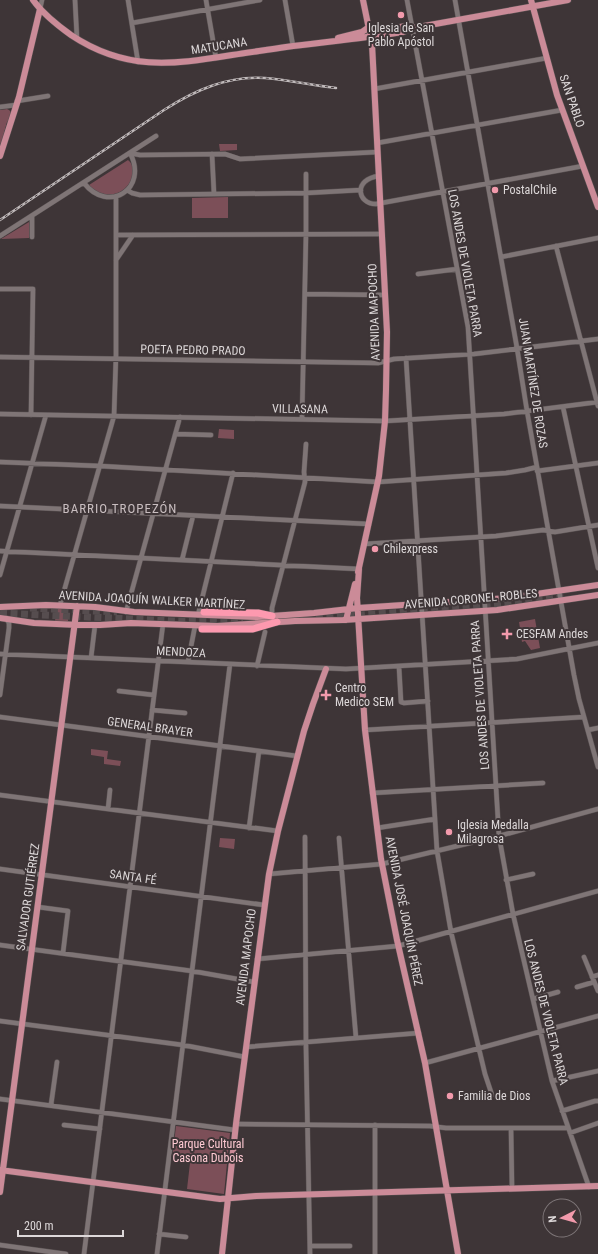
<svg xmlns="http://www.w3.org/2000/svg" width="598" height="1254" viewBox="0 0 598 1254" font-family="'Roboto Condensed',sans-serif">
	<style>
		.green { fill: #7c4f58 }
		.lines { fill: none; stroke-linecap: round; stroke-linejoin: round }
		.highway-tunnel { stroke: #564d4f; stroke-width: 7; stroke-dasharray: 7 3.5; stroke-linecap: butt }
		.minor-casing { stroke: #595152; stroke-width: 5.5 }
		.major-casing { stroke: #595152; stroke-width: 7 }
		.highway-casing { stroke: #595152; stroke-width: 8 }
		.minor { stroke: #7f7576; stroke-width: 4.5 }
		.major { stroke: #cb8b98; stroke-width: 6 }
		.highway { stroke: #fd99af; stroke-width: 7 }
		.rail-casing { stroke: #c0babb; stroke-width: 2.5 }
		.rail { stroke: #3e3537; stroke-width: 1; stroke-dasharray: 3; stroke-linecap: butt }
		.poi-dot { fill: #f29aac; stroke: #3e3537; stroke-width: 1.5 }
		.labels { text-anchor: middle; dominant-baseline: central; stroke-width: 4; stroke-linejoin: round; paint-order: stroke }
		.poi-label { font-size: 12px; fill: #ddd8d9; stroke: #3e3537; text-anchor: start }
		.street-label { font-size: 12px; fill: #ddd8d9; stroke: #3e3537 }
		.park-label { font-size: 12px; fill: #fec9d2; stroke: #3e3537 }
		.neighbourhood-label { font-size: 13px; letter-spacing: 1px; fill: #c9bec0; stroke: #3e3537 }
	</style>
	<rect width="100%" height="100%" fill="#3e3537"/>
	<!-- green -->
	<path class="green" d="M7 109C13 111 11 116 10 121L7 122 4 133 5 136 0 145V110Z
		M219 144H237V150L220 151Z
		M128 160C142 171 126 199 104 194 102 194 98 193 95 192 93 190 91 187 89 185Z
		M228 197V218H192V198Z
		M29 222V238L1 239Z
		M219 429 234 430V439L218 438Z
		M56 607H64V618H68V622H55Z
		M535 619 540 648 531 650 525 641 522 642 519 622Z
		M91 749 108 751 107 759 121 761 120 766 104 764V757L91 755Z
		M220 838 235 839 234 849 219 847Z
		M176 1126 230 1133 224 1194 187 1189 190 1163 172 1160Z"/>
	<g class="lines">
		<!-- highway-tunnel -->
		<path class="highway-tunnel" d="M30 608 117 612
			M0 613 176 621 243 622
			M316 618 491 606 566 597"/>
		<defs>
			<path id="minor" d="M75 0 77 39
				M128 0 138 62
				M206 0 216 58
				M285 0 293 46
				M407 0 468 327 499 836 513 914 552 1081 589 1187
				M455 0 517 348 527 411 574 675 579 699 598 767
				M40 9 42 0
				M132 23 260 0
				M374 89 547 58
				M17 101 48 96
				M0 107 16 105
				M377 143 562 110
				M130 153 140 155 225 154 240 159 378 152
				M212 154 214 194
				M379 176C353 179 357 204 376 204L583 166
				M84 183C108 214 149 189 130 153
				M127 190 132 193 140 195 306 193 361 190
				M32 216V237
				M116 235 382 234
				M0 236 156 136
				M556 246 598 406
				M501 257 598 238
				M116 260 133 235
				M418 274 457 269
				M0 289H33L31 415
				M305 294 385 295
				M0 357 378 363 394 359 474 354 598 339
				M406 358 437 851 451 932 485 1074 492 1095
				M563 407 598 568
				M0 414 385 421 504 414 598 402
				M302 419 306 234V174
				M176 434 211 435
				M0 462 100 466 378 482 506 473 525 470 537 467
				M537 471 598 463
				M0 506 369 524
				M364 544 496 536 543 530 555 532 598 525
				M0 551 359 569
				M182 560 193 516
				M0 575 46 415
				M60 605 114 416 116 355V196
				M126 612 180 417
				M198 615 233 473
				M272 616V608L305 482 304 472 306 444
				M0 654 346 669 517 659 598 643
				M91 658 95 625
				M188 662 195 626
				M257 666 265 632
				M399 667 401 702 404 703 428 701
				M119 691 154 695
				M0 695 9 628V623L6 618
				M152 710 185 713
				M0 717 297 756
				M365 730 584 717
				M588 730 598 728
				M372 793 543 783
				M0 795 278 831
				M108 809 110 790
				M249 828 259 751
				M377 828 435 819
				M305 837 306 1048 310 1254
				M339 838 356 1038
				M0 869 264 905
				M269 874 382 864 499 836 598 809
				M506 880 533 874
				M38 907 68 911 63 953
				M0 945 192 971 254 982
				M584 957 598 991
				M257 959 398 946 598 891
				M592 977 598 975
				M577 987 594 982
				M533 999 558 992
				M0 1021 183 1045 245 1057
				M246 1047 419 1033
				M425 1063 598 1016
				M552 1081 598 1071
				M0 1099 235 1130
				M51 1105 57 1062
				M562 1111 595 1101H598
				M236 1124 430 1126 446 1128H568
				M64 1125 100 1129
				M375 1125V1254
				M511 1128 512 1188
				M570 1133 598 1123
				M159 1234 186 1237
				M0 1245 66 1254
				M310 1246H350
				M84 1254 163 624
				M157 1254 230 664"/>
			<path id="major" d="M33 0C43 14 57 25 71 35 125 71 171 65 232 55 250 52 268 50 286 47 325 42 364 38 403 32L413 28 568 0
				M531 0 557 95 598 207
				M369 27 374 30 378 31 406 26 413 28
				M338 38 362 32 369 27
				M0 156 19 97 40 9
				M359 569 357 598 365 730 381 859 397 940 425 1063 458 1254
				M358 572 379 476 385 421 386 390 387 332 372 44 363 0
				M0 607 46 605 95 607 134 612 257 617 314 613 358 608 509 598 598 585
				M0 618 34 623 79 625H100L131 623 217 626 295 621 343 620 497 610 598 595
				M346 620 355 584
				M0 1170 220 1199 256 1196 598 1186
				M0 1192 77 606
				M222 1254 236 1124 269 874 278 831 304 731 313 704 326 669"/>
			<path id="highway" d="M204 612 258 613 272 616
				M202 629H253L277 622"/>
		</defs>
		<!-- minor casing -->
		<use href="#minor" class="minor-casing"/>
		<!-- major casing -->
		<use href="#major" class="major-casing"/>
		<!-- highway casing -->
		<use href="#highway" class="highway-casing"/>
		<!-- minor -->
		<use href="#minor" class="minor"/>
		<!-- major -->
		<use href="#major" class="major"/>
		<!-- highway -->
		<use href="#highway" class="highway"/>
		<defs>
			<path id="rail" d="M0 220 164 110C195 90 227 76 265 78 289 80 312 85 336 88"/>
		</defs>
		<!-- rail casing -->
		<use href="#rail" class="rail-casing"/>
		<!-- rail -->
		<use href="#rail" class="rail"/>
	</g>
	<!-- markers -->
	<g class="poi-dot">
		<circle cx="401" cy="15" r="4"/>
		<circle cx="495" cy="190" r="4"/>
		<circle cx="375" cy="549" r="4"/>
		<path d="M505 628h4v4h4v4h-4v4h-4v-4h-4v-4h4z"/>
		<path d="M324 689h4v4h4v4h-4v4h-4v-4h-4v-4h4z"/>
		<circle cx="449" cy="832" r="4"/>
		<circle cx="450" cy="1096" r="4"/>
	</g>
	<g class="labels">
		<!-- poi labels -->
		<g class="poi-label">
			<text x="401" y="28" text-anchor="middle">Iglesia de San<tspan x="401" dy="14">Pablo Apóstol</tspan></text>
			<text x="503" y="190">PostalChile</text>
			<text x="383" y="549">Chilexpress</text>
			<text x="516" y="634">CESFAM Andes</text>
			<text x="335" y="688">Centro<tspan x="335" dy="14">Medico SEM</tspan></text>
			<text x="457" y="825">Iglesia Medalla<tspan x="457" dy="14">Milagrosa</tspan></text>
			<text x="458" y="1096">Familia de Dios</text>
		</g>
		<!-- street labels -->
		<g class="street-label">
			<text transform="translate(219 46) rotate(-9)">MATUCANA</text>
			<text transform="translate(572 101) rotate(71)">SAN PABLO</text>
			<text transform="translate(465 263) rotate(80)">LOS ANDES DE VIOLETA PARRA</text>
			<text transform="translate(374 312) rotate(-92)">AVENIDA MAPOCHO</text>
			<text transform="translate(193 350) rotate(1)">POETA PEDRO PRADO</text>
			<text transform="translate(533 383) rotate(81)">JUAN MARTÍNEZ DE ROZAS</text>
			<text transform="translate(300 409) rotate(1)">VILLASANA</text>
			<text transform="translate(471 599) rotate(-5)">AVENIDA CORONEL ROBLES</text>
			<text transform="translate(152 600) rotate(3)">AVENIDA JOAQUÍN WALKER MARTÍNEZ</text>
			<text transform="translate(181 652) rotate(3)">MENDOZA</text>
			<text transform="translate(480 695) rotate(-94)">LOS ANDES DE VIOLETA PARRA</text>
			<text transform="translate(150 727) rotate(8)">GENERAL BRAYER</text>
			<text transform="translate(133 877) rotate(8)">SANTA FÉ</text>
			<text transform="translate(28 897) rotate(-82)">SALVADOR GUTIÉRREZ</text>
			<text transform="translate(404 911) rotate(79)">AVENIDA JOSÉ JOAQUÍN PÉREZ</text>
			<text transform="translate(246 957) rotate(-83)">AVENIDA MAPOCHO</text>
			<text transform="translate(546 1012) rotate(76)">LOS ANDES DE VIOLETA PARRA</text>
		</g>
		<!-- park labels -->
		<g class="park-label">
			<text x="208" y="1144">Parque Cultural<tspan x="208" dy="14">Casona Dubois</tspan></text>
		</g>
		<!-- neighbourhood labels -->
		<g class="neighbourhood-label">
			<text x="120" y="508">BARRIO TROPEZÓN</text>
		</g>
	</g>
	<!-- north arrow -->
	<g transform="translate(562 1218) rotate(264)"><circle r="19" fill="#3e3537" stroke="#7e7678"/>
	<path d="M0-3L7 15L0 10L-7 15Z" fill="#f29aac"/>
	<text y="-6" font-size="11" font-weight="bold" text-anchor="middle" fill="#ddd8d9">N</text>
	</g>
	<!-- scale -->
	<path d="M18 1230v6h105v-6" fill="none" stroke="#ddd8d9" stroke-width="2"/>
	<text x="24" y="1230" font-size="12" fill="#ddd8d9" stroke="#3e3537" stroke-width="3" paint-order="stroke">200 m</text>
</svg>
